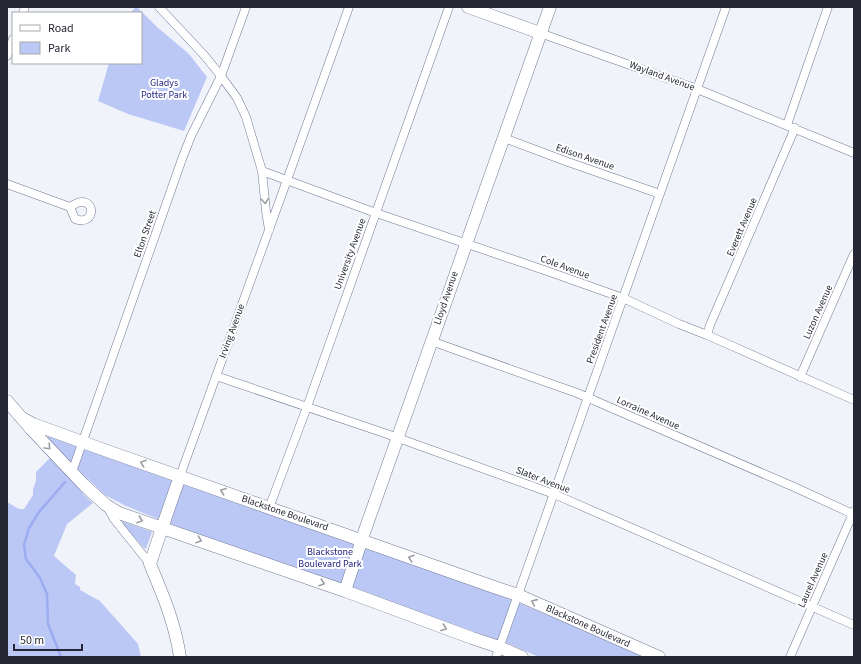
<svg xmlns="http://www.w3.org/2000/svg" width="861" height="664" viewBox="0 0 861 664" font-family="'Source Sans 3',sans-serif">
	<style>
		.green { fill: #bbc8f5 }
		.lines { fill: none; stroke-linecap: round; stroke-linejoin: round }
		.stream { stroke: #9bacf1; stroke-width: 2.5 }
		.street-casing { stroke: #717996; stroke-width: 9 }
		.secondary-casing { stroke: #717996; stroke-width: 13 }
		.street { stroke: #fff; stroke-width: 8 }
		.secondary { stroke: #fff; stroke-width: 12 }
		.oneway { stroke: #9d9ea4 }
		.labels { text-anchor: middle; dominant-baseline: central; stroke-width: 4; stroke-linejoin: round; paint-order: stroke }
		.street-label { font-size: 10px; fill: #252834; stroke: #fff }
		.park-label { font-size: 10px; fill: #1d1f7f; stroke: #fff }
	</style>
	<rect width="100%" height="100%" fill="#f1f3fa"/>
	<!-- green -->
	<path class="green" d="M136 7H137L157 27 189 54 207 77 184 131 128 114 98 101 109 63H141V13H130Z
		M51 434 507 598 576 627 645 657H539L512 645 173 525 126 506 105 495 46 439Z
		M53 455 89 491 83 494 93 503 67 524 54 556 76 575 75 584 80 587V590L100 601 138 644 141 657H7V502L19 509H24L33 495V489L36 481V472Z
		M123 522H124L152 532 146 549 144 548 123 525Z"/>
	<g class="lines">
		<!-- stream -->
		<path class="stream" d="M61 657 48 624 47 594 40 578 26 559 24 545 29 528 39 512 65 482"/>
		<defs>
			<path id="street" d="M159 7 204 55 221 76 237 98 246 117 262 171 266 211 269 230
				M23 13 25 7
				M540 33 697 89 854 153
				M7 56 13 39
				M787 125 806 70 828 7
				M504 138 568 162 660 194
				M262 171 376 213 547 271 623 298 679 324 707 335 854 400
				M7 184 70 207C73 205 78 202 82 202 96 202 94 226 75 219L70 207
				M707 335 710 325 795 128
				M431 341 577 393 794 487 853 514
				M216 376 387 434 554 494 854 625
				M800 377 854 254
				M72 472 182 159 191 136 221 76 246 7
				M180 476 287 180 349 7
				M107 506 114 519 150 564
				M269 508 307 407 449 7
				M496 657 726 7
				M790 657 854 511"/>
			<path id="secondary" d="M468 7 540 33
				M7 401 31 429 84 485 106 505 119 513 345 591 472 638 499 647 522 657
				M22 418 33 424 96 447 494 587 518 595 659 657
				M345 591 365 530 550 7
				M180 657C175 623 163 595 150 564L162 528 180 476"/>
		</defs>
		<!-- street casing -->
		<use href="#street" class="street-casing"/>
		<!-- secondary casing -->
		<use href="#secondary" class="secondary-casing"/>
		<!-- street -->
		<use href="#street" class="street"/>
		<!-- secondary -->
		<use href="#secondary" class="secondary"/>
	</g>
	<!-- one-way arrows -->
	<defs><path id="oneway-chevron" d="M-2-3.5L2.5 0L-2 3.5" fill="none" stroke-width="1.6" stroke-linecap="round" stroke-linejoin="round"/></defs>
	<g class="oneway">
		<use href="#oneway-chevron" transform="translate(265 201) rotate(85)"/>
		<use href="#oneway-chevron" transform="translate(48 447) rotate(47)"/>
		<use href="#oneway-chevron" transform="translate(143 463) rotate(-161)"/>
		<use href="#oneway-chevron" transform="translate(223 491) rotate(-160)"/>
		<use href="#oneway-chevron" transform="translate(140 520) rotate(19)"/>
		<use href="#oneway-chevron" transform="translate(199 540) rotate(19)"/>
		<use href="#oneway-chevron" transform="translate(411 558) rotate(-161)"/>
		<use href="#oneway-chevron" transform="translate(322 583) rotate(19)"/>
		<use href="#oneway-chevron" transform="translate(534 602) rotate(-156)"/>
		<use href="#oneway-chevron" transform="translate(444 628) rotate(21)"/>
	</g>
	<g class="labels">
		<!-- street labels -->
		<g class="street-label">
			<text transform="translate(662 76) rotate(20)">Wayland Avenue</text>
			<text transform="translate(585 157) rotate(19)">Edison Avenue</text>
			<text transform="translate(742 227) rotate(-67)">Everett Avenue</text>
			<text transform="translate(145 234) rotate(-71)">Elton Street</text>
			<text transform="translate(350 254) rotate(-70)">University Avenue</text>
			<text transform="translate(565 267) rotate(20)">Cole Avenue</text>
			<text transform="translate(446 298) rotate(-71)">Lloyd Avenue</text>
			<text transform="translate(818 312) rotate(-66)">Luzon Avenue</text>
			<text transform="translate(602 329) rotate(-70)">President Avenue</text>
			<text transform="translate(232 331) rotate(-70)">Irving Avenue</text>
			<text transform="translate(648 413) rotate(24)">Lorraine Avenue</text>
			<text transform="translate(543 480) rotate(21)">Slater Avenue</text>
			<text transform="translate(285 513) rotate(19)">Blackstone Boulevard</text>
			<text transform="translate(813 580) rotate(-66)">Laurel Avenue</text>
			<text transform="translate(588 626) rotate(24)">Blackstone Boulevard</text>
		</g>
		<!-- park labels -->
		<g class="park-label">
			<text x="164" y="83">Gladys<tspan x="164" dy="12">Potter Park</tspan></text>
			<text x="330" y="552">Blackstone<tspan x="330" dy="12">Boulevard Park</tspan></text>
		</g>
	</g>
	<!-- border -->
	<rect width="861" height="664" fill="none" stroke="#252834" stroke-width="16"/>
	<!-- legend -->
	<rect x="12" y="12" width="130" height="52" fill="#ffffff" stroke="#a8a9ae"/>
	<rect x="20" y="25" width="20" height="6" fill="#ffffff" stroke="#a8a9ae"/>
	<text x="48" y="32" font-size="12" fill="#252834">Road</text>
	<rect x="20" y="42" width="20" height="12" fill="#bbc8f5" stroke="#a8a9ae"/>
	<text x="48" y="52" font-size="12" fill="#252834">Park</text>
	<!-- scale -->
	<path d="M14 644v6h68v-6" fill="none" stroke="#252834" stroke-width="2"/>
	<text x="20" y="644" font-size="12" fill="#252834" stroke="#ffffff" stroke-width="3" paint-order="stroke">50 m</text>
</svg>
